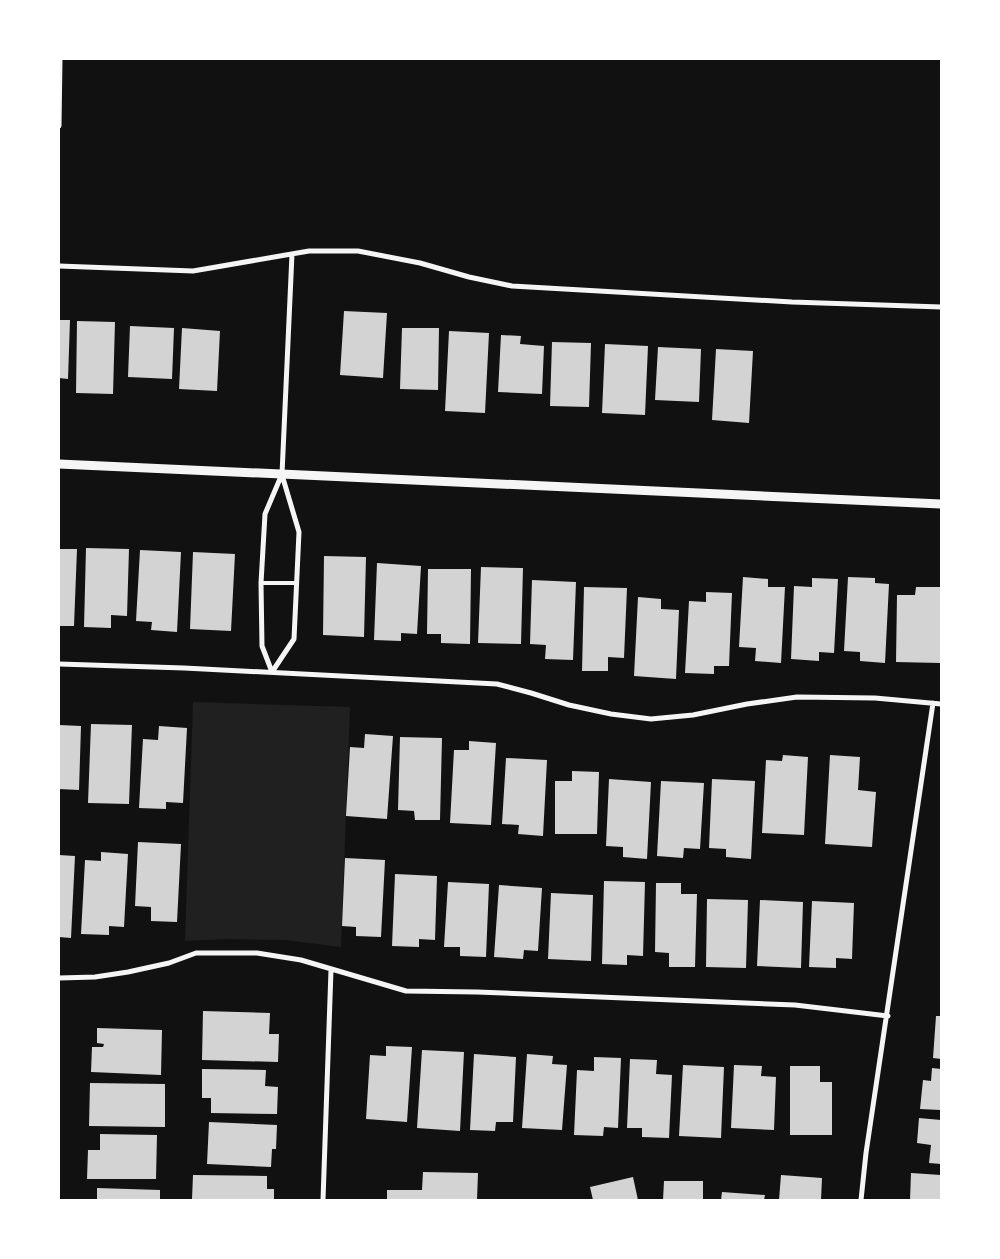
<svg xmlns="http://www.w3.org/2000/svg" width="1000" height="1259" viewBox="0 0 1000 1259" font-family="Literata,serif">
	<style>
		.green { fill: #202020 }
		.building { fill: #d3d3d3 }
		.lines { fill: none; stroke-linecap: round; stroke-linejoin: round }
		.service { stroke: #f5f5f5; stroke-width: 4 }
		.minor { stroke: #f5f5f5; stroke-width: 5 }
		.tertiary { stroke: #f5f5f5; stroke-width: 9 }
	</style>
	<rect width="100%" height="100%" fill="#111"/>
	<!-- green -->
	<path class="green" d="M193 702 350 707 341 947 285 940 228 939 185 941Z"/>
	<!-- building -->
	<path class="building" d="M344 311 387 313 383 378 340 375Z
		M59 320H70L68 379 59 378Z
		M77 321 115 322 113 394 76 393Z
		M130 326 174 328 172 379 128 377Z
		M182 328 220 331 217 391 179 389Z
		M402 328H439L438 390 400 389Z
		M449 331 489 333 485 413 445 411Z
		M501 335 521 336 520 344 544 346 542 394 498 392Z
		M552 342 591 343 589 407 550 406Z
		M605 344 648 346 645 415 602 413Z
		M658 347 701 349 699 402 655 400Z
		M716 349 753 351 749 423 712 420Z
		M86 548 129 549 127 616 111 615V628L84 627Z
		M59 549H77L74 626H59Z
		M140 550 181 552 177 632 151 630 152 622 136 621Z
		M193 552 235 554 231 631 190 629Z
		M324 556 366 557 364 637 323 635Z
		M377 563 421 566 417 634 401 633V641L374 640Z
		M481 567 523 568 521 644 478 643Z
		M428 569H471L470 644 441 643V634H427Z
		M743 577 768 579V587H785L781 663 755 661 756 648 739 647Z
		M848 577 875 578V583L889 584 885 663 860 661V652L844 651Z
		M812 578 838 579 834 653 819 652V661L791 659 794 586 812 587Z
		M532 580 576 582 573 660 545 659 546 645 530 644Z
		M584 587 627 588 624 658 608 657V671H582Z
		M916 587H941L940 663 896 662 897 595H915Z
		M706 592 732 593 729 666H714V674L685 673 689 601 706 602Z
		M638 597 661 599V609L679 610 676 679 634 676Z
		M91 724 132 725 129 804 88 803Z
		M59 725 81 726 79 790 59 789Z
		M159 726 187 728 183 803 166 802V809L139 808 143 739 158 740Z
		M365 734 393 736 387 819 346 816 350 747 364 748Z
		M400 737 442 738 440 820H415L414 811 398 810Z
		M469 741 496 743 491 825 450 823 454 750H469Z
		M783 755 808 757 804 835 762 833 766 760 782 761Z
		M830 755 860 757 858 790 876 792 872 847 825 844Z
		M506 758 547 760 543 836 518 834 519 825 502 824Z
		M572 771 599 772 597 834H555V781H572Z
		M609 779 651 782 647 859 623 857V847L606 846Z
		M712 779 755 781 751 859 726 857V849L709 848Z
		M661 781 704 783 700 849 684 848 683 858 657 856Z
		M138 842 181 844 177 922 151 921V907L135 906Z
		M101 852 128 854 124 927 109 926V935L81 934 85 860 101 861Z
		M59 855 75 856 71 938 59 937Z
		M345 858 385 860 381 937 356 936V927L342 926Z
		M395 874 437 876 435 940 419 939V947L392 946Z
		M604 881 645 882 643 956 627 955V965L602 964Z
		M448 882 489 884 486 957 460 956V947H444Z
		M656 883H681V894H697L695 967H669V953L655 952Z
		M499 885 542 888 538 951 524 950 523 959 494 957Z
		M551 893 593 895 591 961 548 959Z
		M707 899 748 900 746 968 706 967Z
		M760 900 803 902 801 968 757 966Z
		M812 901 854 903 852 959 836 958V968L809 967Z
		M203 1011 270 1013 269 1034H279L278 1062 202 1060Z
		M936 1016H941V1059L933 1058Z
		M97 1028 162 1030 161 1075 91 1072 92 1047H103L104 1044 97 1043Z
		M386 1046 412 1047 407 1122 366 1119 370 1055 386 1056Z
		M422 1050 464 1052 460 1131 417 1128Z
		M474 1054 516 1057 513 1122H496L495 1131 470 1130Z
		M527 1054 553 1056 552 1064 567 1065 562 1130 522 1128Z
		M594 1057 621 1058 618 1128 604 1127 603 1136 574 1135 577 1070 594 1071Z
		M630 1059 657 1060 656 1074 672 1075 669 1138 642 1137V1128H627Z
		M683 1065 724 1067 721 1138 679 1136Z
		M734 1065 762 1066 761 1076 776 1077 774 1130 731 1128Z
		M790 1066H820V1082H832V1135H790Z
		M932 1068 941 1069V1110L920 1109 923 1080 931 1081Z
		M202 1069 266 1070 265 1086 278 1087 277 1114 211 1113V1098H202Z
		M90 1083 165 1084V1127L89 1126Z
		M919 1118 941 1120V1164L929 1163 931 1145 917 1143Z
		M209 1122 277 1125 276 1149H272L271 1167 207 1164Z
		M100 1134 157 1135 156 1179H87L88 1150H100Z
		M423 1172 478 1173 477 1200H387V1190H422Z
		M911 1173 941 1175V1200H910Z
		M193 1175 267 1176V1189H274V1200L192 1199Z
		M781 1175 822 1178 821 1200H779Z
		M633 1177 638 1200H593L590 1187Z
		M664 1181H703V1200H663Z
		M97 1188 160 1190V1200H97Z
		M722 1192 765 1195 764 1200H721Z"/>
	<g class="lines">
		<!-- service -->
		<path class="service" d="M261 583H297"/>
		<!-- minor -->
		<path class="minor" d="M59 126 60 59
			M59 266 193 271 309 251H358L420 263 469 277 512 286 792 302 941 307
			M59 664 184 668 497 684 531 693 569 705 611 714 651 719 693 715 747 704 797 697 875 698 941 704
			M272 672 262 646 261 583 265 514 282 474 292 254
			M272 672 294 639 299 532 282 475
			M59 978 95 977 128 972 169 963 196 953H257L301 960 406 991 477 992 795 1005 888 1016
			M323 1200 331 970
			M861 1200 866 1153 933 703"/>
		<!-- tertiary -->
		<path class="tertiary" d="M59 464 941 504"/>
	</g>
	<!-- border -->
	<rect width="1000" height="1259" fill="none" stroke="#ffffff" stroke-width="120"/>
</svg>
